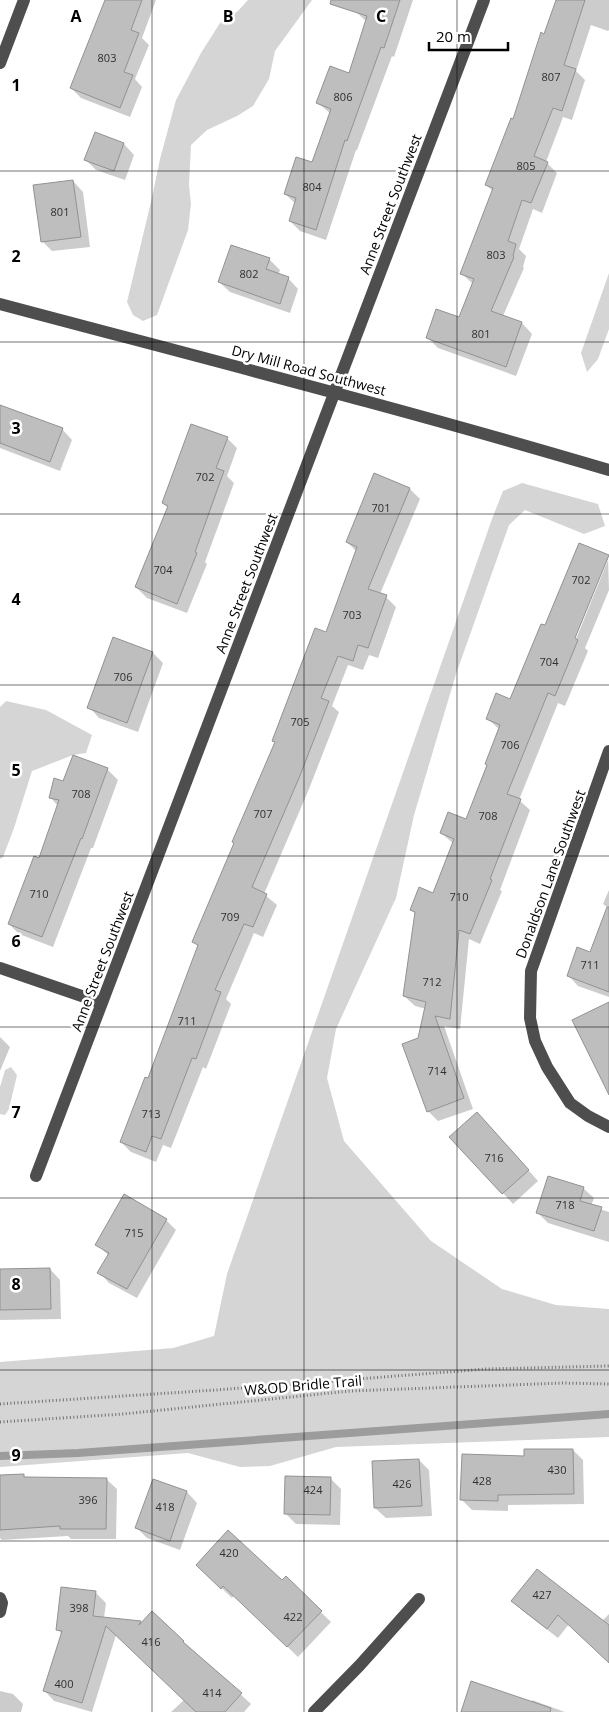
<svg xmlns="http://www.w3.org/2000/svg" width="609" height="1712" viewBox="0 0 609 1712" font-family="'Open Sans',sans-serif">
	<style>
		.green { fill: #d5d5d5 }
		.shadow { fill: #0003; fill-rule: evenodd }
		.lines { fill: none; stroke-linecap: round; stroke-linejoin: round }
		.stream { stroke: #9c9c9c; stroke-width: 8 }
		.building { fill: #bebebe; stroke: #929292 }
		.path { stroke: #707070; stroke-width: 3; stroke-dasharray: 1 2.5; stroke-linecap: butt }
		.minor { stroke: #4e4e4e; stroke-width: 12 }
		.grid { fill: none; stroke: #000; stroke-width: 1; stroke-opacity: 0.55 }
		.labels { text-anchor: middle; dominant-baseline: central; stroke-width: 5; stroke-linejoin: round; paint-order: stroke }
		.number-label { font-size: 11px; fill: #303030 }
		.street-label { font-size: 14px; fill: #000; stroke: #fff }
		.grid-label { font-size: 16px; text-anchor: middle; font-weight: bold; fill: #000; stroke: #fff; stroke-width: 5; stroke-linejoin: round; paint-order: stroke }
	</style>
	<rect width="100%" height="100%" fill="#fff"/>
	<!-- green -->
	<path class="green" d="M248 0H312L275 51 269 79 253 106 237 116 207 130 191 145 189 185 191 204 188 230 157 315 143 321 133 315 127 302 151 202 160 159 176 100 201 53 220 23 238 11Z
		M609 273V329L598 359 587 372 581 353Z
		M522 483 598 504 605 526 584 534 525 510 509 525 456 674 414 815 396 898 336 1029 327 1078 344 1141 431 1241 502 1289 556 1305 609 1309V1437L336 1447 270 1466 240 1467 188 1453 0 1467V1362L173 1348 214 1336 227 1274 492 519 503 491Z
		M6 701 46 710 92 735 86 753 73 755 32 771 14 828 3 857 0 859V707Z
		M11 1067 17 1075 9 1109 5 1115 0 1114V1087L5 1070Z"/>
	<!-- shadow -->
	<path class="shadow" d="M106 0H156L142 38 149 45 135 79 142 87 130 117 81 98 71 88Z
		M358 0H413L394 57 392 56 357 150H356L326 240 300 231 290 221 296 204 285 194 313 163 331 114 318 103 349 75 367 22 355 11Z
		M557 0H609V30L608 31 591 25 576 71 585 80 572 120 563 117 546 162 557 173 542 213 533 209 519 249 526 256 523 267 524 268 503 316 522 323 532 334 516 376 438 348 427 337 460 319 473 284 461 273 493 191 486 185 514 120Z
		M95 134 124 144 134 155 125 180 96 170 86 160Z
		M73 181 83 192 90 247 52 251 42 241Z
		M269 259 280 270 278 275 288 278 298 289 290 313 230 292 219 282Z
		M0 406 62 429 72 440 60 471 0 448Z
		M227 438 237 448 227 476 234 483 205 562 207 564 187 613 147 598 136 587 168 508 163 503Z
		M410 489 420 499 380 594 386 597 396 607 378 658 369 655 363 670 348 665 332 706 339 712 309 789 264 894 277 905 263 937 254 933 226 999 231 1004 206 1069 203 1067 171 1148 163 1145 156 1162 131 1152 121 1142 149 1080 199 947 194 942 276 743 273 741 326 633 356 551 347 542Z
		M608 557 609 590 585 648 588 651 565 706 558 703 519 800 530 810 500 890 502 891 480 944 469 939 460 1029 444 1026 473 1109 438 1121 428 1111 419 1039 426 1009 415 1006 404 996 416 914 411 910 433 895 454 844 441 833 466 820 500 730 487 718 510 700 546 627ZM606 560H608L574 644 571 643Z
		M114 639 153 653 163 663 138 732 99 718 89 707Z
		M107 769 118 780 93 848H91L53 947 19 934 9 924 40 860 58 806 50 797 64 782Z
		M609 890V997L578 986 568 975 591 954 608 908 603 904Z
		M0 1037 10 1047 0 1071Z
		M487 1124 538 1181 513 1204 451 1137Z
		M583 1188 594 1198 591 1206 609 1212V1242L548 1223 538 1213Z
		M166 1220 176 1230 137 1298 109 1283 99 1272 109 1256 97 1244Z
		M50 1269 60 1280 61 1319 0 1320V1270Z
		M573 1450 583 1460 584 1504 508 1505V1511L472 1510 462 1500 525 1457Z
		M419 1460 429 1470 432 1516 386 1518 375 1508Z
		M23 1475 26 1478 106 1479 117 1489 116 1539H71L68 1536 2 1540 0 1538V1477Z
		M331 1479 341 1489 340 1525 296 1524 285 1513Z
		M154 1481 187 1492 197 1503 180 1550 147 1538 137 1528Z
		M208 1575 282 1582 286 1578 331 1622 298 1657 234 1595 232 1598Z
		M96 1593 106 1603 104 1618 140 1623 142 1624 152 1613 251 1704 244 1712H171L184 1700 116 1635 92 1712 54 1701 44 1690 62 1634 57 1629Z
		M513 1601 602 1621 609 1614V1662L569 1624 558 1638 523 1611Z
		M0 1691 13 1694 23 1704 21 1712H0Z
		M532 1700 565 1712H462L531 1703Z"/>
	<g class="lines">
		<!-- stream -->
		<path class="stream" d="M0 1456 78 1453 609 1414"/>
	</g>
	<!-- building -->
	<path class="building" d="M105 0H142L131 30 139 33 124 72 133 75 120 108 70 88Z
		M331 0H400L384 48 381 47 347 141 345 140 316 230 289 221 296 198 284 194 296 157 312 162 331 109 316 103 330 66 349 73 367 16 330 4Z
		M556 0H585L564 65 576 69 562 111 553 108 534 156 548 162 531 203 522 200 508 241 516 244 513 256 514 257 491 311 522 322 506 367 426 338 436 309 459 317 474 279 460 274 493 188 485 185 511 118 513 119 541 32 544 34Z
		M95 132 124 143 114 171 84 160Z
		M73 180 81 237 41 242 33 185Z
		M231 245 270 258 266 269 289 277 280 304 218 282Z
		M0 405 63 428 50 462 0 443Z
		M191 424 228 437 216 468 224 471 195 552 197 553 177 604 135 587 168 506 162 503Z
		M374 473 410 488 368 589 387 595 368 648 358 645 353 661 338 656 321 698 329 701 299 778 252 887 267 894 253 927 244 924 215 990 221 992 196 1059 192 1058 161 1139 152 1136 146 1152 120 1142 145 1077 148 1078 198 945 192 942 234 843 232 842 275 742 272 741 315 628 326 632 357 547 346 542Z
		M579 543 609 555 575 638 578 640 555 696 548 693 507 794 521 799 490 879 492 880 470 934 459 930 450 1019 435 1016 464 1098 427 1112 402 1044 418 1038 426 1002 403 996 415 912 410 910 419 887 433 893 454 839 440 833 448 812 466 819 487 765 485 764 500 725 486 719 496 693 510 699 541 624 545 625Z
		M113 637 153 652 127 723 87 708Z
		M73 755 108 768 82 839 81 838 42 937 8 924 34 856 39 858 59 800 49 798 54 778 63 781Z
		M607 907H609V992L567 976 577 947 590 952Z
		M609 1002V1095L572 1020Z
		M477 1112 529 1170 502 1194 449 1137Z
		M548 1176 584 1187 580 1201 602 1207 594 1231 536 1213Z
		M124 1194 167 1219 127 1289 97 1273 109 1253 95 1245Z
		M50 1268 51 1309 0 1310V1269Z
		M524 1449H573L574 1494 498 1495V1501L460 1500 462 1454 524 1456Z
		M419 1459 422 1506 374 1508 372 1461Z
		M24 1474V1477L107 1478 106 1529H60V1526L0 1530V1475Z
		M285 1476 331 1477 330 1515 284 1514Z
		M153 1479 187 1491 170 1541 135 1528Z
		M228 1530 282 1580 286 1576 322 1611 287 1647 223 1586 221 1589 196 1565Z
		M537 1569 609 1625V1663L558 1615 547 1629 511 1601Z
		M61 1587 96 1591 93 1616 141 1621 139 1625 152 1611 184 1641 183 1642 242 1693 225 1712H196L106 1626 82 1703 43 1691 62 1631 56 1630Z
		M471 1681 551 1708 550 1712H461Z"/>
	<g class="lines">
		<!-- path -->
		<path class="path" d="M0 1404 216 1390 486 1369 609 1366
			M0 1422 123 1414 350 1391 563 1383 609 1384"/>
		<!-- minor -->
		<path class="minor" d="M0 63 24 0
			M0 304C203 358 407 410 609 470
			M609 751 531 971 530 1018 535 1041 547 1067 570 1103 588 1116 609 1127
			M0 968 102 1003
			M36 1176 484 0
			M0 1598 2 1603 0 1612
			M314 1712 360 1665 419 1599"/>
	</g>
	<!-- grid -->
	<path class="grid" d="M152 0V1712M304 0V1712M457 0V1712M0 171H609M0 342H609M0 514H609M0 685H609M0 856H609M0 1027H609M0 1198H609M0 1370H609M0 1541H609"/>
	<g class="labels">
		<!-- number labels -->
		<g class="number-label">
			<text x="107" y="57">803</text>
			<text x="551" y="76">807</text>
			<text x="343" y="96">806</text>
			<text x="526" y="165">805</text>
			<text x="312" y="186">804</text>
			<text x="60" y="211">801</text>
			<text x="496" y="254">803</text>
			<text x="249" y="273">802</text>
			<text x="481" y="333">801</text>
			<text x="205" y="476">702</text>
			<text x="381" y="507">701</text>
			<text x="163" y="569">704</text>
			<text x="581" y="579">702</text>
			<text x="352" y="614">703</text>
			<text x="549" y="661">704</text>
			<text x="123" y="676">706</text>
			<text x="300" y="721">705</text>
			<text x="510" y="744">706</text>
			<text x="81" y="793">708</text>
			<text x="263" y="813">707</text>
			<text x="488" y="815">708</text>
			<text x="39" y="893">710</text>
			<text x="459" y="896">710</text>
			<text x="230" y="916">709</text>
			<text x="590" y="964">711</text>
			<text x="432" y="981">712</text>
			<text x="187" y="1020">711</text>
			<text x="437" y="1070">714</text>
			<text x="151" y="1113">713</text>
			<text x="494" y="1157">716</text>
			<text x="565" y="1204">718</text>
			<text x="134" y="1232">715</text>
			<text x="557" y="1469">430</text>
			<text x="482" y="1480">428</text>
			<text x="402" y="1483">426</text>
			<text x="313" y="1489">424</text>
			<text x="88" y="1499">396</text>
			<text x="165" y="1506">418</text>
			<text x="229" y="1552">420</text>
			<text x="542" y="1594">427</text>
			<text x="79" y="1607">398</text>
			<text x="293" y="1616">422</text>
			<text x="151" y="1641">416</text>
			<text x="64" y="1683">400</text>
			<text x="212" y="1692">414</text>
		</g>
		<!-- street labels -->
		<g class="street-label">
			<text transform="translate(390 204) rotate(-69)">Anne Street Southwest</text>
			<text transform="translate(309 370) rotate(15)">Dry Mill Road Southwest</text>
			<text transform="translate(246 583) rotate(-69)">Anne Street Southwest</text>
			<text transform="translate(550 874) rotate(-70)">Donaldson Lane Southwest</text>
			<text transform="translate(102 961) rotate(-69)">Anne Street Southwest</text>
			<text transform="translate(303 1385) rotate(-5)">W&amp;OD Bridle Trail</text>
		</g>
	</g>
	<g class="grid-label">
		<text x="76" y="22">A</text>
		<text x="228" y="22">B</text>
		<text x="381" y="22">C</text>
		<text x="16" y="91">1</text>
		<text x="16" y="262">2</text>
		<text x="16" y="434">3</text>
		<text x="16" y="605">4</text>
		<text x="16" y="776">5</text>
		<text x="16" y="947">6</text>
		<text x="16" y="1118">7</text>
		<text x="16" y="1290">8</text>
		<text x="16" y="1461">9</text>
	</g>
	<!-- scale -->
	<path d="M429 42v8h79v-8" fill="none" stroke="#000000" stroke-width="2.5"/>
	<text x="436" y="42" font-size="15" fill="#000000" stroke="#ffffff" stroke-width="4" paint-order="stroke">20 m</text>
</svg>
